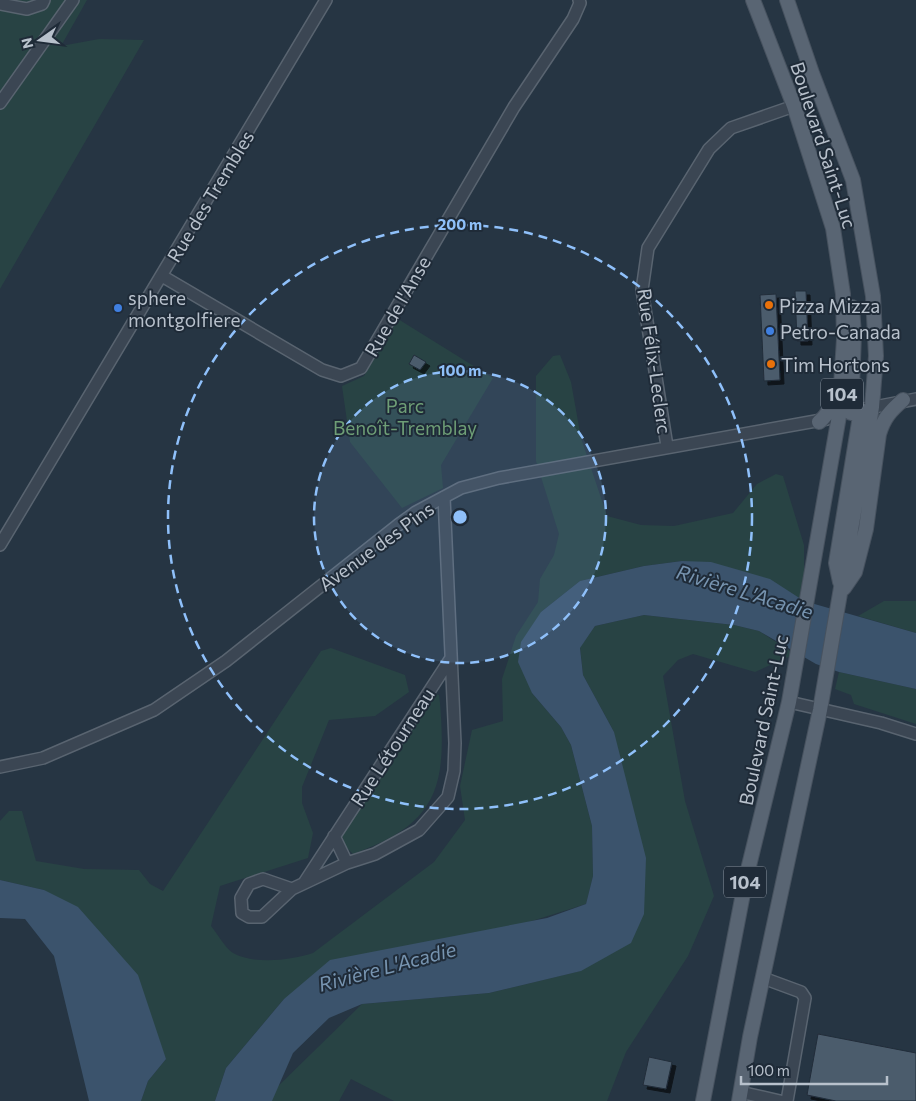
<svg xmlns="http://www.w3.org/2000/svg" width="916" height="1101" viewBox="0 0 916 1101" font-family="Commissioner,sans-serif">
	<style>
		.green { fill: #284344 }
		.water { fill: #3b536c }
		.building { fill: #4c5c6c; stroke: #212d3a; filter: url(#shadow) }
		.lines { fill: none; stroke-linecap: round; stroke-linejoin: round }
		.minor-casing { stroke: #596470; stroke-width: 14 }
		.major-casing { stroke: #47525f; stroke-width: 16 }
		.minor { stroke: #3b4653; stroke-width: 11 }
		.major { stroke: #596573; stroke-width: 14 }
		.ring { fill: none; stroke: #8fc0fa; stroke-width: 2.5; stroke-dasharray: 9 6 }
		.food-dot { fill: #e8710a; stroke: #1f2b38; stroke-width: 2 }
		.shop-dot { fill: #3f7fe0; stroke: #1f2b38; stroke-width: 2 }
		.labels { text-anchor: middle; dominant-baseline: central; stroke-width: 4; stroke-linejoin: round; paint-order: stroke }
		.shield { fill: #1f2b38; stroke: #8a94a0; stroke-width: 1 }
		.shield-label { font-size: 18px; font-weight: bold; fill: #b8c1cc }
		.street-label { font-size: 19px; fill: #b8c1cc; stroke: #1f2b38 }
		.poi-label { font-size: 19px; fill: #b8c1cc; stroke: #1f2b38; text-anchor: start }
		.park-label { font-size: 19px; fill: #6e9e76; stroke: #1f2b38 }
		.water-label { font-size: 20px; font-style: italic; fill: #7794b0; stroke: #1f2b38 }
		.centre { fill: #8fc0fa; stroke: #1f2b38; stroke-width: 2.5 }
		.ring-label { font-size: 15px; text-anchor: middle; font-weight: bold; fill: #8fc0fa; stroke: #1f2b38; stroke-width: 4; stroke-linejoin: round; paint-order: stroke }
	</style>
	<defs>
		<filter id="shadow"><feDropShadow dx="4" dy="4" stdDeviation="0" flood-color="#0009"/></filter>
	</defs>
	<rect width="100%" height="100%" fill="#263543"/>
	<!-- green -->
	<path class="green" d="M0 0H87L61 46 99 39 144 40 0 289Z
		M398 319 493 378 441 465 443 488 402 508 350 442 342 386 364 376Z
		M560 355 571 382 581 438 607 516 641 525 674 526 733 513 757 484 776 474 783 476 804 545V601L682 561 644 566 580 581 541 612 532 693 561 727 571 745 592 826 593 876 586 904 284 999 226 1068 215 1101H141L148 1081 166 1059 44 890 0 880V821L9 811H22L36 861 84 869 139 870 150 884 163 891 321 651 331 648 405 675 409 692 375 716 329 720 302 787V803L313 833 308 858 220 886 211 926C217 933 225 948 233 953 254 965 292 960 313 953L434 862 465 820 460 786 472 730 503 721 502 679 516 636 538 602 540 579 554 555 559 534 536 461V376L553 356Z
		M884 601H916V633L858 616Z
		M644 615 734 625 759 631 795 654 755 672 693 654 678 660 663 676 685 801 714 896 688 956 626 1052 607 1101H394L351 1079 339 1101H263L362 1004 489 993 580 971 614 732 583 675 580 647 595 626Z
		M839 672 916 689V724L854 704 851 695 835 689Z
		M434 694 439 695 440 703C447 788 437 824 353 854L345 846 342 835Z"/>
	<!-- water -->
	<path class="water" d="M682 561 711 562 770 579 804 601 916 633V689L839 672 816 664 759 631 734 625 644 615 595 626 580 648 583 675 614 732 646 858 644 914 631 943 581 971 489 993 362 1004 329 1018 293 1053 272 1101H215L226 1068 284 999 330 960 547 918 586 904 593 876 592 826 571 745 561 727 532 693 518 662 521 642 541 612 580 581 644 566Z
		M0 880 44 890 78 907 138 975 166 1059 148 1081 141 1101H89L54 956 25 919 0 918Z"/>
	<!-- building -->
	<path class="building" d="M795 291H806L808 341H797Z
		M776 294 780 380 764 381 760 295Z
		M414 355 426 362 420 370 409 364Z
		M818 1034 916 1053V1101H836L807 1095Z
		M649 1057 672 1062 666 1089 643 1085Z"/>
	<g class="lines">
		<defs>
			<path id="minor" d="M0 4 27 9 42 4 44 0
				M0 103 73 0
				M162 276 322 370 341 376 361 368 514 107 573 19 580 3 579 0
				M864 409 916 399
				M667 446 642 290 648 248 709 149 731 128 794 106
				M0 545 326 0
				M789 702 881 723 916 734
				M0 767 43 758 154 710 226 661 398 525 416 512 461 488 499 478 827 419
				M334 836 347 863
				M304 883 451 658
				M292 889 263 879 249 884 241 898 242 913 249 917H262L292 889 347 863 375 854 419 830 448 797 454 771 455 743 444 497
				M763 978 801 992 805 998 787 1101
				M740 1092 780 1101"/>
			<path id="major" d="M851 413 854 335 852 307
				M819 422C830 413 831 405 833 392
				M840 582 836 563 861 410
				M844 588 855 572 866 529 879 434C884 418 890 411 903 400
				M703 1101 746 878 789 702 839 416 844 339 843 294 833 228 794 106 753 0
				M739 1101 750 1037 820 710 872 407 876 356 873 296 853 180 812 73 787 0"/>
		</defs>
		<!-- minor casing -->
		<use href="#minor" class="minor-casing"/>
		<!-- major casing -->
		<use href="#major" class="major-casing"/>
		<!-- minor -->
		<use href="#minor" class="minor"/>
		<!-- major -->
		<use href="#major" class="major"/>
	</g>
	<!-- distance rings -->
	<circle cx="460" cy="517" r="146" fill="#8fc0fa" fill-opacity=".12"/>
	<g class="ring">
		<circle cx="460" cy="517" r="146"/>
		<circle cx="460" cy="517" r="292"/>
	</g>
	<!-- markers -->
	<g class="food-dot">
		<circle cx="769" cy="305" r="5"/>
		<circle cx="771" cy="364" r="5"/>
	</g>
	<g class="shop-dot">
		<circle cx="118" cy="308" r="5"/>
		<circle cx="770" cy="331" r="5"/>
	</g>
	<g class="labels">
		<!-- shield labels -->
		<g class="shield">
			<rect x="821" y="378.5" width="42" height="31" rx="4"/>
			<rect x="724" y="866.5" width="42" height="31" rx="4"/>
		</g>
		<g class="shield-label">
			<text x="842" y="394">104</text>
			<text x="745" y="882">104</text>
		</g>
		<!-- street labels -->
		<g class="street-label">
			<text transform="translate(824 145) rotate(72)">Boulevard Saint-Luc</text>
			<text transform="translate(210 196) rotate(-59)">Rue des Trembles</text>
			<text transform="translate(397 306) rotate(-60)">Rue de l'Anse</text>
			<text transform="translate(655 361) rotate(82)">Rue Félix-Leclerc</text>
			<text transform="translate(376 546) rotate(-36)">Avenue des Pins</text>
			<text transform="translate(763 720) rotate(-78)">Boulevard Saint-Luc</text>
			<text transform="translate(392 747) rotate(-57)">Rue Létourneau</text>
		</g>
		<!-- poi labels -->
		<g class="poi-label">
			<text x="128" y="297">sphere<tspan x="128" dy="22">montgolfiere</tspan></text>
			<text x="779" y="305">Pizza Mizza</text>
			<text x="780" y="331">Petro-Canada</text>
			<text x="781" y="364">Tim Hortons</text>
		</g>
		<!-- park labels -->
		<g class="park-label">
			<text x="405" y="405">Parc<tspan x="405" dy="22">Benoît-Tremblay</tspan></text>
		</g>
		<!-- water labels -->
		<g class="water-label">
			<text transform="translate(745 591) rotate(17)">Rivière L'Acadie</text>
			<text transform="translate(387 966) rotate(-15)">Rivière L'Acadie</text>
		</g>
	</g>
	<circle cx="460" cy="517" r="8" class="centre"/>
	<g class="ring-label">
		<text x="460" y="230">200 m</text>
		<text x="460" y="376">100 m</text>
	</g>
	<!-- north arrow -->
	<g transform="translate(40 40) rotate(256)" stroke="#1f2b38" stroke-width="4" paint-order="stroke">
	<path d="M0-4L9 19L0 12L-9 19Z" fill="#b8c1cc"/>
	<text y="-8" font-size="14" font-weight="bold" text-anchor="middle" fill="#b8c1cc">N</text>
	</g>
	<!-- scale -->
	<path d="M741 1076v8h146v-8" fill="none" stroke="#b8c1cc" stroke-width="2.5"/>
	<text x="748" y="1076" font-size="15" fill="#b8c1cc" stroke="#1f2b38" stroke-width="4" paint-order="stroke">100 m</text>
</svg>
